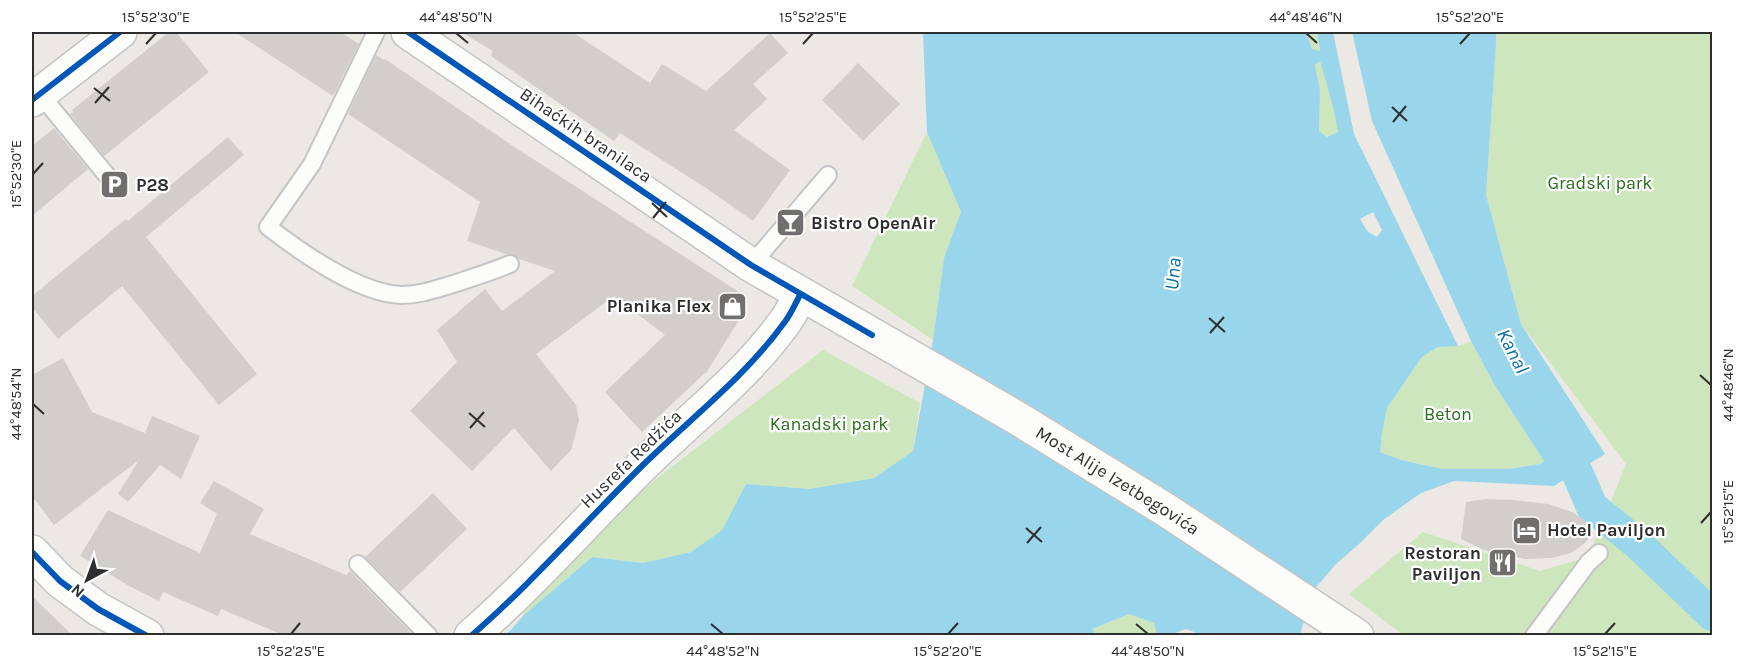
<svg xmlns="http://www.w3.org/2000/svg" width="1744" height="667" viewBox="0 0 1744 667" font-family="Karla,sans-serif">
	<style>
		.green { fill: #cee6be }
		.water { fill: #99d6ec; fill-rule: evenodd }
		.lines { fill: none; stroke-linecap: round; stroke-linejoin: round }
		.canal { stroke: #99d6ec; stroke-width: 32 }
		.building { fill: #d1cecb }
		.service-casing { stroke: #c5c4c5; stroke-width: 20 }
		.minor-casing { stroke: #c5c4c5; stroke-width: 36 }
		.secondary-casing { stroke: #c5c4c5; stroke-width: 36 }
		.service { stroke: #fcfcfb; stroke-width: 16 }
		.minor { stroke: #fcfcfb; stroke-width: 33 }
		.secondary { stroke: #fcfcfb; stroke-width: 33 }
		.cycleway-casing { stroke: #fff; stroke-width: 10 }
		.cycleway { stroke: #0057b8; stroke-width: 6 }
		.ticks { fill: none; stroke: #2e2e2e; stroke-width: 2 }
		.labels { text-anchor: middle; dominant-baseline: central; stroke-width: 4.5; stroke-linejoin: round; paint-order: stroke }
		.street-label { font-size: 18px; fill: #2e2e2e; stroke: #fff }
		.park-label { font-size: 18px; fill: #2c6e1b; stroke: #fff }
		.poi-label { font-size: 18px; font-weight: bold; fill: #2e2e2e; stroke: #fff; text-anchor: start }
		.water-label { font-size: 20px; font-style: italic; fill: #0d6fa3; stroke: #fff }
		.neatline { fill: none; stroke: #2e2e2e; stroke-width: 2 }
		.ticks-label { font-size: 15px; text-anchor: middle; fill: #2e2e2e }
	</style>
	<rect width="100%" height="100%" fill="#ece8e4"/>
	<!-- green -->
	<path class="green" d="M1306 32H1317L1320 51 1312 49Z
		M1496 32H1712V635H1403L1349 594 1423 532 1540 571 1588 557 1626 464 1521 324 1486 195 1496 44Z
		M1320 60 1333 107 1338 132 1327 137 1319 131 1320 91 1315 65Z
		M927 132 961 212 944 258 933 340 852 286Z
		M1471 341 1494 384 1544 461 1540 464 1509 469H1443L1401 460 1380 452 1381 432 1387 408 1422 357 1438 347 1458 346Z
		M823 350 920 403 913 451 874 478 809 489 746 484 722 530 691 552 643 563 592 557 524 615 508 601 660 476Z
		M1129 614 1154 623 1157 635H1097L1092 629Z"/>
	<!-- water -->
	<path class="water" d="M923 32H1306L1312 49 1320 51 1317 32H1333L1354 134 1458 346 1438 347 1422 357 1387 408 1382 432 1380 452 1401 460 1443 469H1509L1540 464 1544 461 1494 384 1471 341 1372 121 1352 32H1496V44L1486 195 1521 324 1605 454 1554 486 1454 481 1421 493 1383 520 1359 544 1336 564 1312 592 1300 635H1202L1186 629 1170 635H1157L1154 623 1129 614 1092 629 1097 636H505L524 615 592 557 643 563 691 552 722 530 746 484 809 489 874 478 913 451 933 340 944 258 961 212 927 132ZM1320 61 1333 107 1338 132 1327 137 1319 131 1320 91 1315 65ZM1373 212 1382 230 1377 237 1368 232 1360 219Z"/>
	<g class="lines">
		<!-- canal -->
		<path class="canal" d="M1556 433 1577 472 1592 507 1638 544 1712 615"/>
	</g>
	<!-- building -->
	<path class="building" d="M169 32H176L209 72 104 156 70 114 73 112 72 110Z
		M235 32H340L359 44 333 96Z
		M461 32H572L650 83 662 64 706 91 770 33 788 53 753 84 767 99 734 130 790 170 753 221 709 190 620 133 614 141 491 56 493 51Z
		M376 55 384 60 385 59 516 148 739 292 744 312 706 373H705L642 432 605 392 665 335 614 296 536 354 576 405 579 421 571 450 551 471 514 428 472 471 410 411 457 362 437 330 485 289 502 311 555 271 519 259 512 254H506L467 241 480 202 348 114Z
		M858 63 900 104 863 141 822 100Z
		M54 128 88 169 32 216V146Z
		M228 137 244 155 146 237 257 374 219 405 122 286 58 339 32 307V296L126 219 128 221Z
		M63 358 92 412 145 433 152 416 200 436 181 479 160 465 128 502 118 494 139 460 54 525 32 496V375Z
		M214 481 264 509 250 534 346 575 350 571 414 636H286L221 609 218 616 163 592 159 601 129 586 80 556 108 510 200 553 217 514 200 503Z
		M433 493 467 529 400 592 365 557Z
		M1486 499 1513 500 1548 504 1572 512 1583 519 1590 525 1591 535 1585 543 1571 553 1551 558 1525 559 1484 550 1461 539 1466 502Z
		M32 596 73 636H32Z"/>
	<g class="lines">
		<defs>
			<path id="service" d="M376 32 312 164 268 227C302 253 358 293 401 295 419 295 433 290 450 285 471 278 491 272 510 264
				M40 94 109 178
				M751 265 828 175
				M358 564 429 636
				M1534 636 1588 563 1599 553"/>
			<path id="minor" d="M32 100 120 32
				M32 552 60 581 98 609 147 636
				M471 636C532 583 586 521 643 465 691 418 745 377 784 323 791 314 795 304 800 295"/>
			<g id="secondary">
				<path id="s1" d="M408 32 751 265 1017 418 1166 510 1357 636"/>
			</g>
		</defs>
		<!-- service casing -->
		<use href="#service" class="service-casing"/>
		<!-- minor casing -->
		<use href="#minor" class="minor-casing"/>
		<!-- secondary casing -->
		<use href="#secondary" class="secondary-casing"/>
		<!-- service -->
		<use href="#service" class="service"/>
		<!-- minor -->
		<use href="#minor" class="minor"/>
		<!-- secondary -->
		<use href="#secondary" class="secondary"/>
		<defs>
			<path id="cycleway" d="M408 32 751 265 872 335
				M32 100 120 32
				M32 552 60 581 98 609 147 636
				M471 636C532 583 586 521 643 465 691 418 745 377 784 323 791 314 795 304 800 295"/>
		</defs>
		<!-- cycleway casing -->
		<use href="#cycleway" class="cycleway-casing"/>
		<!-- cycleway -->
		<use href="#cycleway" class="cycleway"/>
	</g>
	<!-- ticks -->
	<path class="ticks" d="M456 33 468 43M1306 33 1317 43M146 44 156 33M803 44 813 33M1460 44 1470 33M94 88 110 101M95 103 109 87M1392 107 1407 121M1393 122 1406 106M33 174 43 163M652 203 667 217M653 218 666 202M1209 318 1225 332M1210 333 1224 317M1700 375 1711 385M33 404 44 414M469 413 485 427M470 428 484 412M1701 523 1711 512M1026 528 1042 542M1027 543 1041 527M711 624 723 634M1136 624 1148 634M291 634 300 623M948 634 958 623M1605 634 1615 623"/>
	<!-- icons -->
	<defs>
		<symbol id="parking-square" viewBox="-11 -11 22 22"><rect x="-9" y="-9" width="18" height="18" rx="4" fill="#706f6e" stroke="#fff"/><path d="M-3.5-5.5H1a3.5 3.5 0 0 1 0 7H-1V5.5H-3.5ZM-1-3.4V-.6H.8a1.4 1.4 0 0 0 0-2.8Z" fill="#fff"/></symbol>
		<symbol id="bar-square" viewBox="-11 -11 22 22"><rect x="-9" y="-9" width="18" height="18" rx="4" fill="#706f6e" stroke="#fff"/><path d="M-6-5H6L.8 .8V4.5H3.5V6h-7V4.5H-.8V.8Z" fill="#fff"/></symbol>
		<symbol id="shop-square" viewBox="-11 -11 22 22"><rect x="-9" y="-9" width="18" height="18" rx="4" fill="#706f6e" stroke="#fff"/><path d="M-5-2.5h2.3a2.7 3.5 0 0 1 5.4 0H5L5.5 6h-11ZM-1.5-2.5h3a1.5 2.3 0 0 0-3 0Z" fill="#fff"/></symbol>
		<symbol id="hotel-square" viewBox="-11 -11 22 22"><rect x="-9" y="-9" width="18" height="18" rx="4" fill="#706f6e" stroke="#fff"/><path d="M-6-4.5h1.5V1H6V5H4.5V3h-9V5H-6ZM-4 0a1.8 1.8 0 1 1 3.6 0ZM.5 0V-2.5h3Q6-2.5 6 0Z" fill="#fff"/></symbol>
		<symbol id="restaurant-square" viewBox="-11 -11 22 22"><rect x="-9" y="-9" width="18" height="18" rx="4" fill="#706f6e" stroke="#fff"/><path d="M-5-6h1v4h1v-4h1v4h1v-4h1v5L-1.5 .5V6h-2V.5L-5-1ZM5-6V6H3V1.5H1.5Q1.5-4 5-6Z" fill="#fff"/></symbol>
	</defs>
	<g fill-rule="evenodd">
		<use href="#parking-square" x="98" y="168" width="33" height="33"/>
		<use href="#bar-square" x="774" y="206" width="33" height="33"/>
		<use href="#shop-square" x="716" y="290" width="33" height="33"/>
		<use href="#hotel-square" x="1510" y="514" width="33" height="33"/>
		<use href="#restaurant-square" x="1486" y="546" width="33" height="33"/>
	</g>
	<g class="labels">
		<!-- street labels -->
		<g class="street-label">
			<text transform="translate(586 135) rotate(34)">Bihaćkih branilaca</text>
			<text transform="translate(631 459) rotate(-44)">Husrefa Redžića</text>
			<text stroke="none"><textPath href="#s1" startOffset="840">Most Alije Izetbegovića</textPath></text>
		</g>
		<!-- park labels -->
		<g class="park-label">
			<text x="1600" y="183">Gradski park</text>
			<text x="1448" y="414">Beton</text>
			<text x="829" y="424">Kanadski park</text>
		</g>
		<!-- poi labels -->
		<g class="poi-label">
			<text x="136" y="185">P28</text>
			<text x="811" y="223">Bistro OpenAir</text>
			<text x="711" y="306" text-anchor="end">Planika Flex</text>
			<text x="1547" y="530">Hotel Paviljon</text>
			<text x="1481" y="553" text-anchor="end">Restoran<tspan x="1481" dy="21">Paviljon</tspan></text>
		</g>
		<!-- water labels -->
		<g class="water-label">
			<text transform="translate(1173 274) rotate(-85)">Una</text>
			<text transform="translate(1513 351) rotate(63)">Kanal</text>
		</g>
	</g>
	<!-- border -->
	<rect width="1744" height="667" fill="none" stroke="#ffffff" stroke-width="66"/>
	<!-- north arrow -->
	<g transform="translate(87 580) rotate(221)" stroke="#ffffff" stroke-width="4.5" paint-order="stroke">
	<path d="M0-4.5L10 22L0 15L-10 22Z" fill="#2e2e2e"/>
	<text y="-9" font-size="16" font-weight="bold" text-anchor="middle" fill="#2e2e2e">N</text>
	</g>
	<rect x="33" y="33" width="1678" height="601" class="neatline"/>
	<g class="ticks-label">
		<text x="156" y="22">15°52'30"E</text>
		<text x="456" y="22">44°48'50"N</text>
		<text x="813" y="22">15°52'25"E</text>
		<text x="1306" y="22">44°48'46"N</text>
		<text x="1470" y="22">15°52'20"E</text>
		<text transform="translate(16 174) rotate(-90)" y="5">15°52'30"E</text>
		<text transform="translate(1728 385) rotate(-90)" y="5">44°48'46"N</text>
		<text transform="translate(16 404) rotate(-90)" y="5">44°48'54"N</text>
		<text transform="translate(1728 512) rotate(-90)" y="5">15°52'15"E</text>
		<text x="291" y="656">15°52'25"E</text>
		<text x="723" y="656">44°48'52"N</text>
		<text x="948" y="656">15°52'20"E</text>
		<text x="1148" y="656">44°48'50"N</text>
		<text x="1605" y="656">15°52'15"E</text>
	</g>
</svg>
